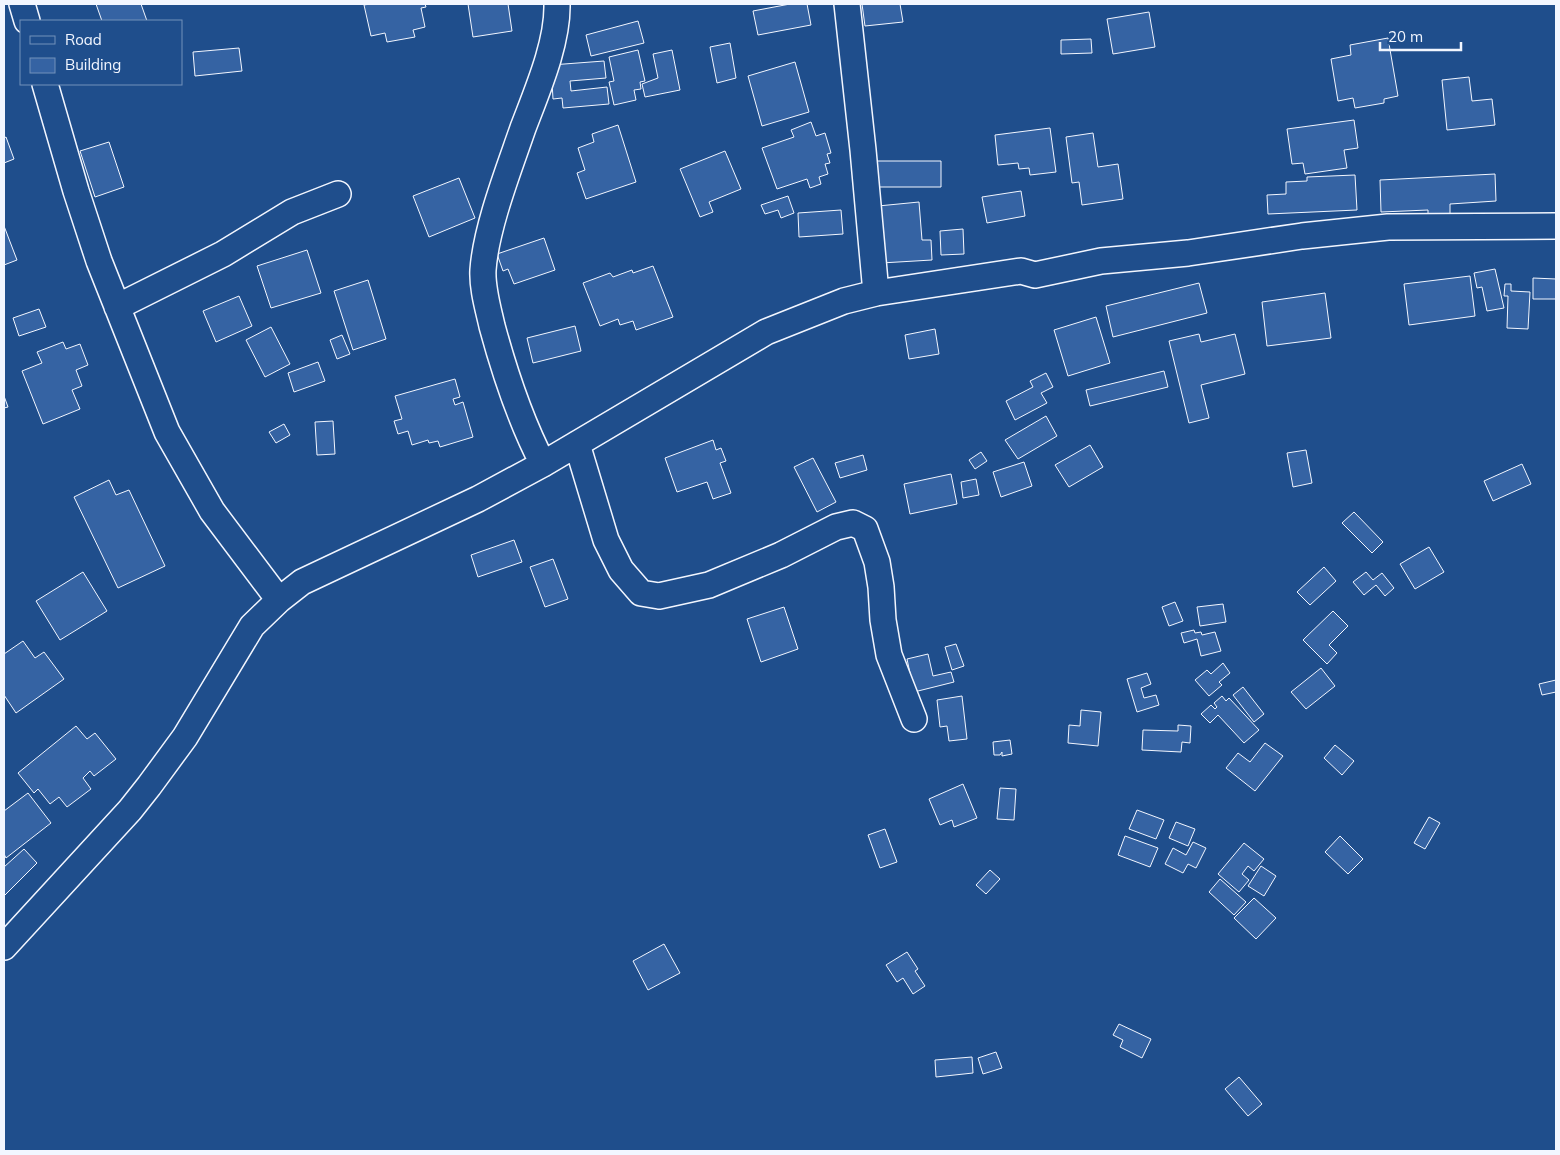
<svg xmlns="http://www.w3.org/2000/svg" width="1560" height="1155" viewBox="0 0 1560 1155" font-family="Mulish,sans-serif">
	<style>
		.building { fill: #3563a3; stroke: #f2f6ff }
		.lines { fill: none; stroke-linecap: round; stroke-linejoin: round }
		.street-casing { stroke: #f2f6ff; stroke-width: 28 }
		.street { stroke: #1f4e8c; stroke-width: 25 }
	</style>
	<rect width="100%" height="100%" fill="#1f4e8c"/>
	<!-- building -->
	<path class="building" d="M96 4H141L147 21H102Z
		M370 4H425L426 7 421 8 425 27 413 30 415 37 387 42 385 33 371 36 364 5Z
		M468 4H508L512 31 473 37Z
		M790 4H807L811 25 758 35 753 11Z
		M862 4H900L903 22 865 26Z
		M1149 12 1155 47 1113 54 1107 19Z
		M638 21 644 43 591 56 586 35Z
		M1388 38 1398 96 1384 99V103L1355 108 1353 98 1338 101 1331 59 1351 55 1350 45Z
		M1091 39 1092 53 1061 54V40Z
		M730 43 736 78 717 83 710 47Z
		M239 48 242 71 195 76 193 52Z
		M638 50 645 81 640 82 641 89 634 90 636 100 614 105 609 82 614 81 609 57Z
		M672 50 680 90 645 97 642 84 658 78 653 54Z
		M604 61 606 78 570 81 571 91 607 87 609 104 563 108 562 98 553 99 551 65Z
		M795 62 809 112 762 126 748 76Z
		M1469 77 1472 101 1492 99 1495 125 1447 130 1442 80Z
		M1354 120 1358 148 1344 150 1347 168 1305 174 1303 163 1292 164 1287 129Z
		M811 122 816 136 825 133 831 153 827 154 830 163 825 164 828 174 819 177 821 184 810 188 807 179 777 189 762 148 794 137 791 130Z
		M618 125 636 182 586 199 577 173 585 170 578 148 594 142 592 134Z
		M1050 128 1056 172 1030 175 1029 168 1019 169 1018 163 998 165 995 135Z
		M1093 133 1098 167 1118 164 1123 199 1082 205 1079 182 1072 183 1066 137Z
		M6 137 14 159 4 163V138Z
		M109 142 124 187 95 197 80 151Z
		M725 151 741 189 709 202 713 212 700 217 680 169Z
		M876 161H941V187H876Z
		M1495 174 1496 201 1450 204V215L1428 216V210L1381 212 1380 180Z
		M1355 175 1357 210 1268 214 1267 195 1286 194V182L1307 181V177Z
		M459 178 475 218 429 237 413 196Z
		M1021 191 1025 216 987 223 982 197Z
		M788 196 794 213 781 218 778 210 765 214 761 205Z
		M919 202 922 240H931L932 260 881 263 878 206Z
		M841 210 843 234 799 237 798 213Z
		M4 226 17 260 4 265Z
		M963 229 964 254 941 255 940 231Z
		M544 238 555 270 514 284 508 269 503 271 497 254Z
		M307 250 321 293 271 308 257 266Z
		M653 266 673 317 636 330 633 321 620 325 618 319 600 326 583 283 610 273 613 277 632 270 633 273Z
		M1495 269 1504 308 1487 311 1482 287 1477 288 1474 273Z
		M1470 276 1475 316 1409 325 1404 284Z
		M1533 278 1556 279V299H1533Z
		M368 280 386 339 353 350 334 291Z
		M1199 283 1207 313 1113 337 1106 306Z
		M1505 284H1511V291L1530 292 1528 329 1507 328 1508 296H1504Z
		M1325 293 1331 338 1267 346 1262 302Z
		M239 296 252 326 216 342 203 311Z
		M39 309 46 327 19 336 13 318Z
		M1096 317 1110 363 1068 376 1054 330Z
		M575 326 581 351 533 363 527 338Z
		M271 327 290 364 265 377 246 340Z
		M935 329 939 354 909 359 905 335Z
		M1199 334 1201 342 1235 334 1245 374 1201 385 1209 418 1189 423 1169 341Z
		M342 335 350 354 337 359 330 340Z
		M63 342 66 349 80 344 88 365 76 370 82 386 72 390 80 409 43 424 22 371 42 363 37 352Z
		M318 362 325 381 294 392 288 373Z
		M1164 371 1168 387 1090 406 1086 390Z
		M1046 373 1053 387 1041 393 1047 403 1015 420 1006 401 1033 387 1030 381Z
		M455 379 460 397 453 399 455 405 463 402 473 437 440 447 438 441 429 443 428 440 412 445 408 431 398 434 394 421 402 419 395 396Z
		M4 396 8 407 4 408Z
		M1046 416 1057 436 1018 459 1005 440Z
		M333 421 335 454 317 455 315 422Z
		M284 424 290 435 276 443 269 432Z
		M713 440 716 450 721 448 726 461 720 463 731 493 713 499 707 482 677 492 665 458Z
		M1090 445 1103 467 1069 487 1055 465Z
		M1306 450 1312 483 1293 487 1287 453Z
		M981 452 987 461 975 469 969 460Z
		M863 455 867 470 840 478 835 463Z
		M813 458 836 502 817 512 794 467Z
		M1024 462 1032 486 1001 497 993 472Z
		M1522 464 1531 484 1493 501 1484 481Z
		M951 474 957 504 910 514 904 484Z
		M976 479 979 495 963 498 961 482Z
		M109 480 116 495 129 490 165 566 118 588 74 497Z
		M1354 512 1383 542 1372 553 1342 523Z
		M514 540 522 562 478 577 471 555Z
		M1429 547 1444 572 1415 589 1400 564Z
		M553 559 568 599 545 607 530 567Z
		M1324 567 1336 581 1310 605 1297 592Z
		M83 572 107 611 60 640 36 601Z
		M1366 572 1373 580 1382 573 1394 588 1385 596 1376 585 1364 595 1353 582Z
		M1175 602 1183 621 1169 626 1162 607Z
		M1223 604 1226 622 1200 626 1197 607Z
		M784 607 798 649 761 662 747 619Z
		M1333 611 1348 626 1329 645 1337 653 1327 664 1303 640Z
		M1194 630 1195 633 1201 632 1202 635 1215 632 1221 651 1201 656 1197 639 1184 643 1181 633Z
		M23 641 35 658 44 652 64 679 16 713 4 695V654Z
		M956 644 964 666 952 670 945 647Z
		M928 654 933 676 951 672 954 682 914 692 907 659Z
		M1223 663 1230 673 1219 682 1222 685 1209 696 1195 680 1207 670 1211 674Z
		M1321 668 1335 686 1306 709 1291 692Z
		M1147 673 1151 684 1141 688 1144 698 1156 695 1159 705 1137 712 1127 679Z
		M1556 680V692L1542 695 1539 684Z
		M1243 687 1264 714 1254 722 1233 695Z
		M962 696 967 739 949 741 947 726 940 727 937 700Z
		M1222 696 1226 701 1229 698 1259 730 1244 743 1218 715 1210 723 1201 714 1211 705 1215 709 1217 707 1214 703Z
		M1081 710 1101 712 1098 746 1068 743 1069 725 1080 726Z
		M1178 725 1191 726 1190 743 1182 742 1181 752 1142 750 1143 730 1178 731Z
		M76 726 87 739 95 733 116 759 94 776 90 771 83 778 91 789 67 807 59 797 50 804 38 789 34 793 18 773Z
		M1010 740 1012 754 1002 756V752L1000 755H994L993 742Z
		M1265 743 1283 756 1255 791 1226 768 1238 753 1250 762Z
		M1335 745 1354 761 1342 775 1324 758Z
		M963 784 977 818 954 827 952 820 940 825 929 799Z
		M1000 788 1016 789 1014 820 997 819Z
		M28 793 51 823 6 858 4 854V811Z
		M1137 810 1164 820 1156 839 1129 829Z
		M1429 817 1440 823 1425 849 1414 843Z
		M1176 822 1195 829 1188 846 1169 838Z
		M885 829 897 862 880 868 868 835Z
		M1125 836 1158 848 1150 867 1118 855Z
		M1340 836 1363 859 1348 874 1325 852Z
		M1193 842 1206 848 1196 868 1188 864 1183 873 1165 864 1173 848 1186 855Z
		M1244 843 1264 859 1254 871 1248 866 1242 874 1249 880 1239 892 1218 874Z
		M24 849 37 863 4 896V867Z
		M1261 866 1276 876 1264 896 1248 886Z
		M990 870 1000 879 986 894 976 885Z
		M1220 879 1246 902 1234 915 1209 892Z
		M1254 898 1276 918 1256 939 1234 918Z
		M664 944 680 973 648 990 633 961Z
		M907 952 918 969 915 971 925 986 913 994 903 978 897 982 886 965Z
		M1119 1024 1151 1039 1142 1058 1120 1047 1123 1040 1113 1035Z
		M996 1052 1002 1068 983 1074 978 1058Z
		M972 1057 973 1073 936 1077 935 1060Z
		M1239 1077 1262 1104 1248 1116 1225 1089Z"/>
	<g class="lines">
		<defs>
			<path id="street" d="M22 4 27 21
				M847 4 863 150 876 293
				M45 84 76 191 99 261 167 432 212 511 279 600
				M117 307 223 254 292 212 338 194
				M577 444 606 540 621 570 641 593 659 596 709 585 781 555 836 527 853 523 865 529 877 562 881 587 883 620 889 655 914 719
				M543 464C520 420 505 374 492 326 488 308 482 288 483 270 486 227 509 169 523 128 537 91 558 43 557 4
				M4 947 130 810 149 786 185 737 252 626 279 600 302 582 478 499 543 464 766 332 844 301 876 293 1021 271 1035 275 1101 261 1188 253 1302 236 1388 227 1556 226"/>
		</defs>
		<!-- street casing -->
		<use href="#street" class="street-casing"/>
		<!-- street -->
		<use href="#street" class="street"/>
	</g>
	<!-- border -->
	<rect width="1560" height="1155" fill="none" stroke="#f2f6ff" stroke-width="10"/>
	<!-- legend -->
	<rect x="20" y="20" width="162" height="65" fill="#1f4e8c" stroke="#7391ba"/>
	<rect x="30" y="36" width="25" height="8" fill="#1f4e8c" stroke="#7391ba"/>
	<text x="65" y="45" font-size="15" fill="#f2f6ff">Road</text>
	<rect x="30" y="58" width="25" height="15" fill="#3563a3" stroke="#7391ba"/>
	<text x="65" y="70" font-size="15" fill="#f2f6ff">Building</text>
	<!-- scale -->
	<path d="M1380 42v8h81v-8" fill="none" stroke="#f2f6ff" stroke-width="2.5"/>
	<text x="1388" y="42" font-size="15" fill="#f2f6ff" stroke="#1f4e8c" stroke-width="4" paint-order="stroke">20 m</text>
</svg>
